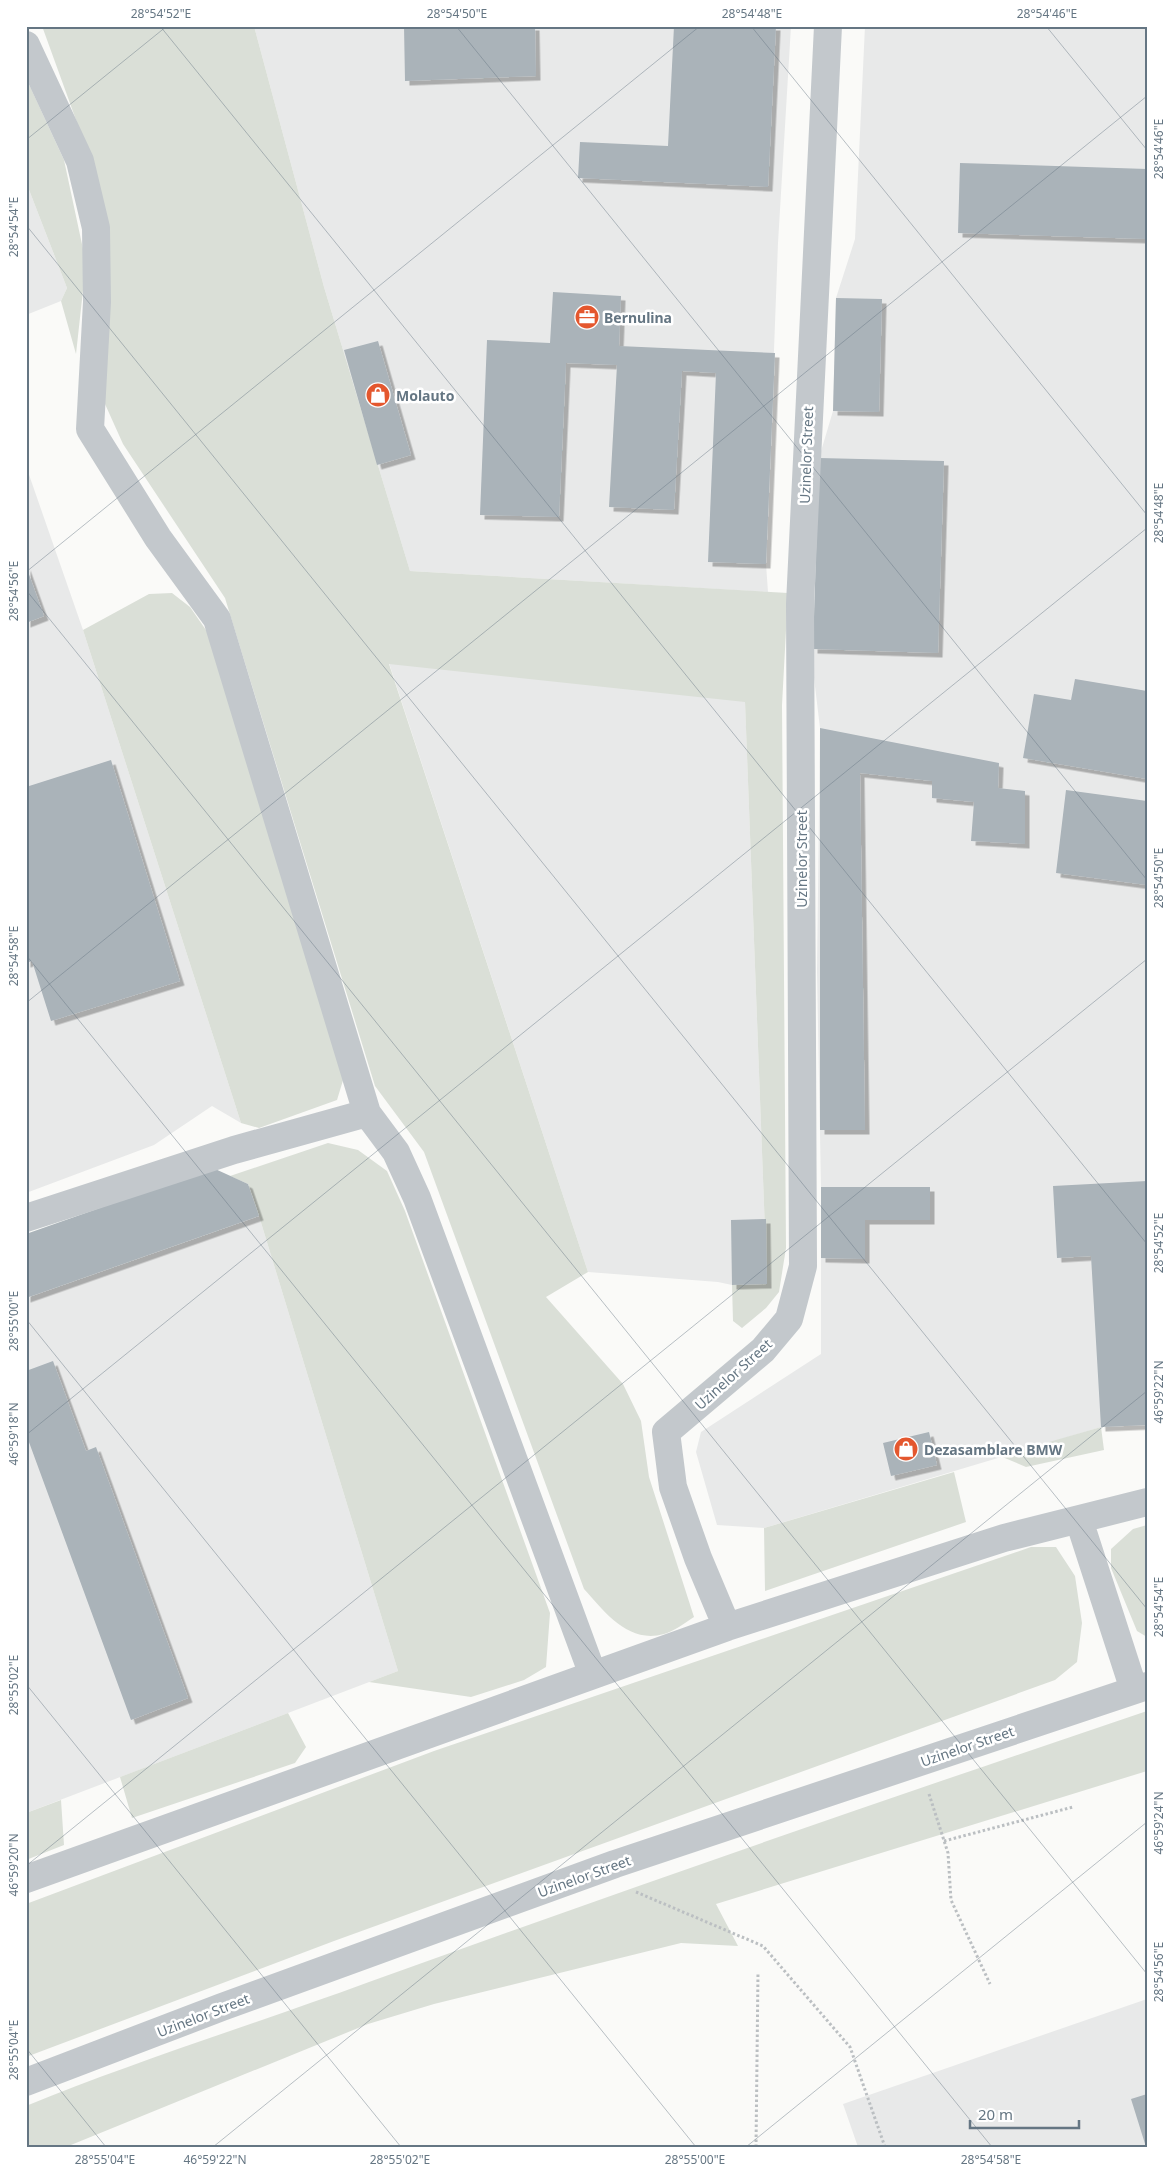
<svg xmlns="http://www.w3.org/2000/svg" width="1173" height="2173" viewBox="0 0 1173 2173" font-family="'Noto Sans',sans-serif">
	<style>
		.built { fill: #e8e9e9 }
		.green { fill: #dadfd7 }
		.building { fill: #aab3b9; filter: url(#shadow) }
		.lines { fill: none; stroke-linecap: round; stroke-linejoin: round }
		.path { stroke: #bbbfc2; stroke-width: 3; stroke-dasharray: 2.5 2.5; stroke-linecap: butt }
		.minor { stroke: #c3c8cc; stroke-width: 28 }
		.ticks { fill: none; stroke: #657683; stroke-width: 1; stroke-opacity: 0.45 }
		.labels { text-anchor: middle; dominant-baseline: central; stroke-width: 5; stroke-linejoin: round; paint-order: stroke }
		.poi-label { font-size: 14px; font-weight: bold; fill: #657683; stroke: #fff; text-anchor: start }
		.street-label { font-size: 14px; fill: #657683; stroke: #fff }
		.neatline { fill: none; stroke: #657683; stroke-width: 2 }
		.ticks-label { font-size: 12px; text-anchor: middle; fill: #657683 }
	</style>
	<defs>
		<filter id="shadow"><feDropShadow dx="4.5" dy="4.5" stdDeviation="0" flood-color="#0004"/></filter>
	</defs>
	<rect width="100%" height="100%" fill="#fafaf8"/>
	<!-- built -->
	<path class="built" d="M254 26H791L778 243 766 564 768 592 410 571 324 287Z
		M865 26H1147V1425L1101 1427 764 1528 717 1525 696 1452 701 1432 821 1354V1187L817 971 820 728 812 661 819 458 833 411 836 298 855 239Z
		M26 182 67 288 61 301 26 315Z
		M26 466 83 630 241 1123 212 1106 154 1145 26 1193Z
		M389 663 745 701 767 1284 732 1285 718 1282 588 1272Z
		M259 1216 398 1671 26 1813V1298Z
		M1147 1999V2147H858L843 2104Z"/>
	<!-- green -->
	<path class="green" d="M42 26H254L324 287 410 571 788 593 782 705 786 1248 779 1292 766 1308 742 1328 733 1321 732 1285 767 1284 745 702 389 664 588 1272 546 1297 623 1384 641 1421 649 1477 694 1617C685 1623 674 1631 664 1634 628 1644 605 1612 584 1589L424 1152 375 1086 225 598 123 444 105 404 96 175Z
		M26 78 64 160 86 263 76 354 61 301 67 288 26 182Z
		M172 593 190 607 208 633 344 1077 337 1100 259 1128 241 1123 83 630 149 594Z
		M328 1143 358 1150 387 1171 405 1211 550 1613 546 1667 524 1680 471 1697 369 1682 398 1671 259 1216 248 1184 230 1176Z
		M1101 1427 1104 1450 1026 1467 1000 1456Z
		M954 1472 966 1522 765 1591 764 1528Z
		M1147 1525V1637L1137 1631 1111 1568V1549L1133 1529Z
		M1031 1547H1056L1075 1576 1082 1623 1077 1662 1055 1680 334 1941 26 2057V1904L434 1751Z
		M1147 1711V1771L716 1904 738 1946 681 1943 434 2004 368 2024 66 2147H26V2106C138 2060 255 2024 369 1982 627 1889 886 1799 1147 1711Z
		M288 1713 306 1747 295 1763 132 1818 120 1777Z
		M61 1800 64 1845 26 1860V1813Z"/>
	<!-- building -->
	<path class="building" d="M404 26H535L536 76 405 81Z
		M674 26H776L768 187 578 178 580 142 668 146Z
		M960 163 1147 169V239L958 233Z
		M553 292 621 296 619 346 775 353 766 564 708 562 716 373 682 371 674 510 609 507 617 365 566 363 559 517 480 515 487 340 550 343Z
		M836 298 882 299 879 412 833 411Z
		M378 341 411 455 377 465 344 350Z
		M819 458 944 461 938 653 813 649Z
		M26 566 44 616 26 623Z
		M1075 679 1147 691V779L1023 758 1034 694 1071 700Z
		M820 728 999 763 998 788 1025 791V844L971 841 974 802 932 798V781L860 773 865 1130H820Z
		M111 760 180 981 51 1021 32 961 26 963V787Z
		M1066 790 1147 801V885L1056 873Z
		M213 1168 248 1184 259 1216 26 1298V1234Z
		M1147 1181V1425L1101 1427 1091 1256 1057 1258 1053 1186Z
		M821 1187H930V1220H865V1259L821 1258Z
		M766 1219 767 1284 732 1285 731 1220Z
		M53 1361 86 1451 96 1447 188 1698 131 1720 26 1434V1371Z
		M929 1432 937 1465 891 1476 883 1443Z
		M1147 2094V2147H1146L1131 2099Z"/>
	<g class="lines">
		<!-- path -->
		<path class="path" d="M929 1794 948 1853 951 1900 990 1984
			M944 1841 1073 1807
			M636 1892 763 1946 850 2047 885 2147
			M756 2147 758 1972"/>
		<!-- minor -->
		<path class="minor" d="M26 45 80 161 96 228 97 302 90 429 158 538 217 619 367 1113 396 1152 417 1198 593 1675
			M26 1218 234 1150 367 1113
			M1079 1520 1134 1690
			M727 1627 698 1558 673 1487 666 1432 763 1350 789 1319 803 1266 800 604 828 26
			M26 1879 727 1627 1004 1538 1147 1502
			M26 2082 222 2007 615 1864 1147 1686"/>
	</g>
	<!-- ticks -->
	<path class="ticks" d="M160 26 1147 1244M456 26 1147 880M751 26 1147 515M1046 26 1147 150M26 140 167 26M26 225 1147 1609M26 572 700 26M26 590 1147 1974M26 955 992 2147M26 1003 1147 96M26 1319 696 2147M26 1435 1147 528M26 1684 401 2147M26 1866 1147 959M26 2048 106 2147M213 2147 1147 1391M746 2147 1147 1822"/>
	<!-- icons -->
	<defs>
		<symbol id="office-disc" viewBox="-11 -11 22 22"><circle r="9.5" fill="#e4572e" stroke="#fff"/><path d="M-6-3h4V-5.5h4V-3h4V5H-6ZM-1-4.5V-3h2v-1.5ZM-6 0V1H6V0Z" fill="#fff"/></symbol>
		<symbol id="shop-disc" viewBox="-11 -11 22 22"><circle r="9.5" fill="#e4572e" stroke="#fff"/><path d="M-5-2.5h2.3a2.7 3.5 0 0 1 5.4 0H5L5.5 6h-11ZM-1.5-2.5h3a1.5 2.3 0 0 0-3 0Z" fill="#fff"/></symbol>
	</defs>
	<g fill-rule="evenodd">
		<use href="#office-disc" x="573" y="303" width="28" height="28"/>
		<use href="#shop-disc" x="364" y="381" width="28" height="28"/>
		<use href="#shop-disc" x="892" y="1435" width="28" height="28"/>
	</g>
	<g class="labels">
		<!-- poi labels -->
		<g class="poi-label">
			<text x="604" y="317">Bernulina</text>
			<text x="396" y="395">Molauto</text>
			<text x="924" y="1449">Dezasamblare BMW</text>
		</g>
		<!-- street labels -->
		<g class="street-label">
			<text transform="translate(806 455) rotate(-88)">Uzinelor Street</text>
			<text transform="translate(801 859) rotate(-90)">Uzinelor Street</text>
			<text transform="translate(733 1374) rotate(-42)">Uzinelor Street</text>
			<text transform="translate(967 1746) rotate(-19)">Uzinelor Street</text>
			<text transform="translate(584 1876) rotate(-20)">Uzinelor Street</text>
			<text transform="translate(203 2015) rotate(-21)">Uzinelor Street</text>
		</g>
	</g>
	<!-- border -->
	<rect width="1173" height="2173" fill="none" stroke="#ffffff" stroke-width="55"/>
	<!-- scale -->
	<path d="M970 2120v8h109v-8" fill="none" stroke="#657683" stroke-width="2.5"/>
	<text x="978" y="2120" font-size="15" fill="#657683" stroke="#ffffff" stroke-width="4" paint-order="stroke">20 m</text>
	<rect x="28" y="28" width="1118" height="2118" class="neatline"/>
	<g class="ticks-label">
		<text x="161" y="18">28°54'52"E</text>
		<text x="457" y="18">28°54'50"E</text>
		<text x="752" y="18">28°54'48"E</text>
		<text x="1047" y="18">28°54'46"E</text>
		<text transform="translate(1159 149) rotate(-90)" y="4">28°54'46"E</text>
		<text transform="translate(14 227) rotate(-90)" y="4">28°54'54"E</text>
		<text transform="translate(1159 513) rotate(-90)" y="4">28°54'48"E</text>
		<text transform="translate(14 591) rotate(-90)" y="4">28°54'56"E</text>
		<text transform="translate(1159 878) rotate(-90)" y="4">28°54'50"E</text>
		<text transform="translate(14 956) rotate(-90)" y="4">28°54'58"E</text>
		<text transform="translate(1159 1243) rotate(-90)" y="4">28°54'52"E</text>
		<text transform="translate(14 1321) rotate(-90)" y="4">28°55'00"E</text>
		<text transform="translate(1159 1392) rotate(-90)" y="4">46°59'22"N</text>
		<text transform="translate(14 1434) rotate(-90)" y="4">46°59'18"N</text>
		<text transform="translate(1159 1607) rotate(-90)" y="4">28°54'54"E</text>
		<text transform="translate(14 1685) rotate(-90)" y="4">28°55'02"E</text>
		<text transform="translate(1159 1823) rotate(-90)" y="4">46°59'24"N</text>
		<text transform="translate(14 1865) rotate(-90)" y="4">46°59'20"N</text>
		<text transform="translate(1159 1972) rotate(-90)" y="4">28°54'56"E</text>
		<text transform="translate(14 2050) rotate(-90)" y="4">28°55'04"E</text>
		<text x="105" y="2164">28°55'04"E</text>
		<text x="215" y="2164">46°59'22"N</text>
		<text x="400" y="2164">28°55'02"E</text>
		<text x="695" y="2164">28°55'00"E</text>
		<text x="991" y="2164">28°54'58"E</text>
	</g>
</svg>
